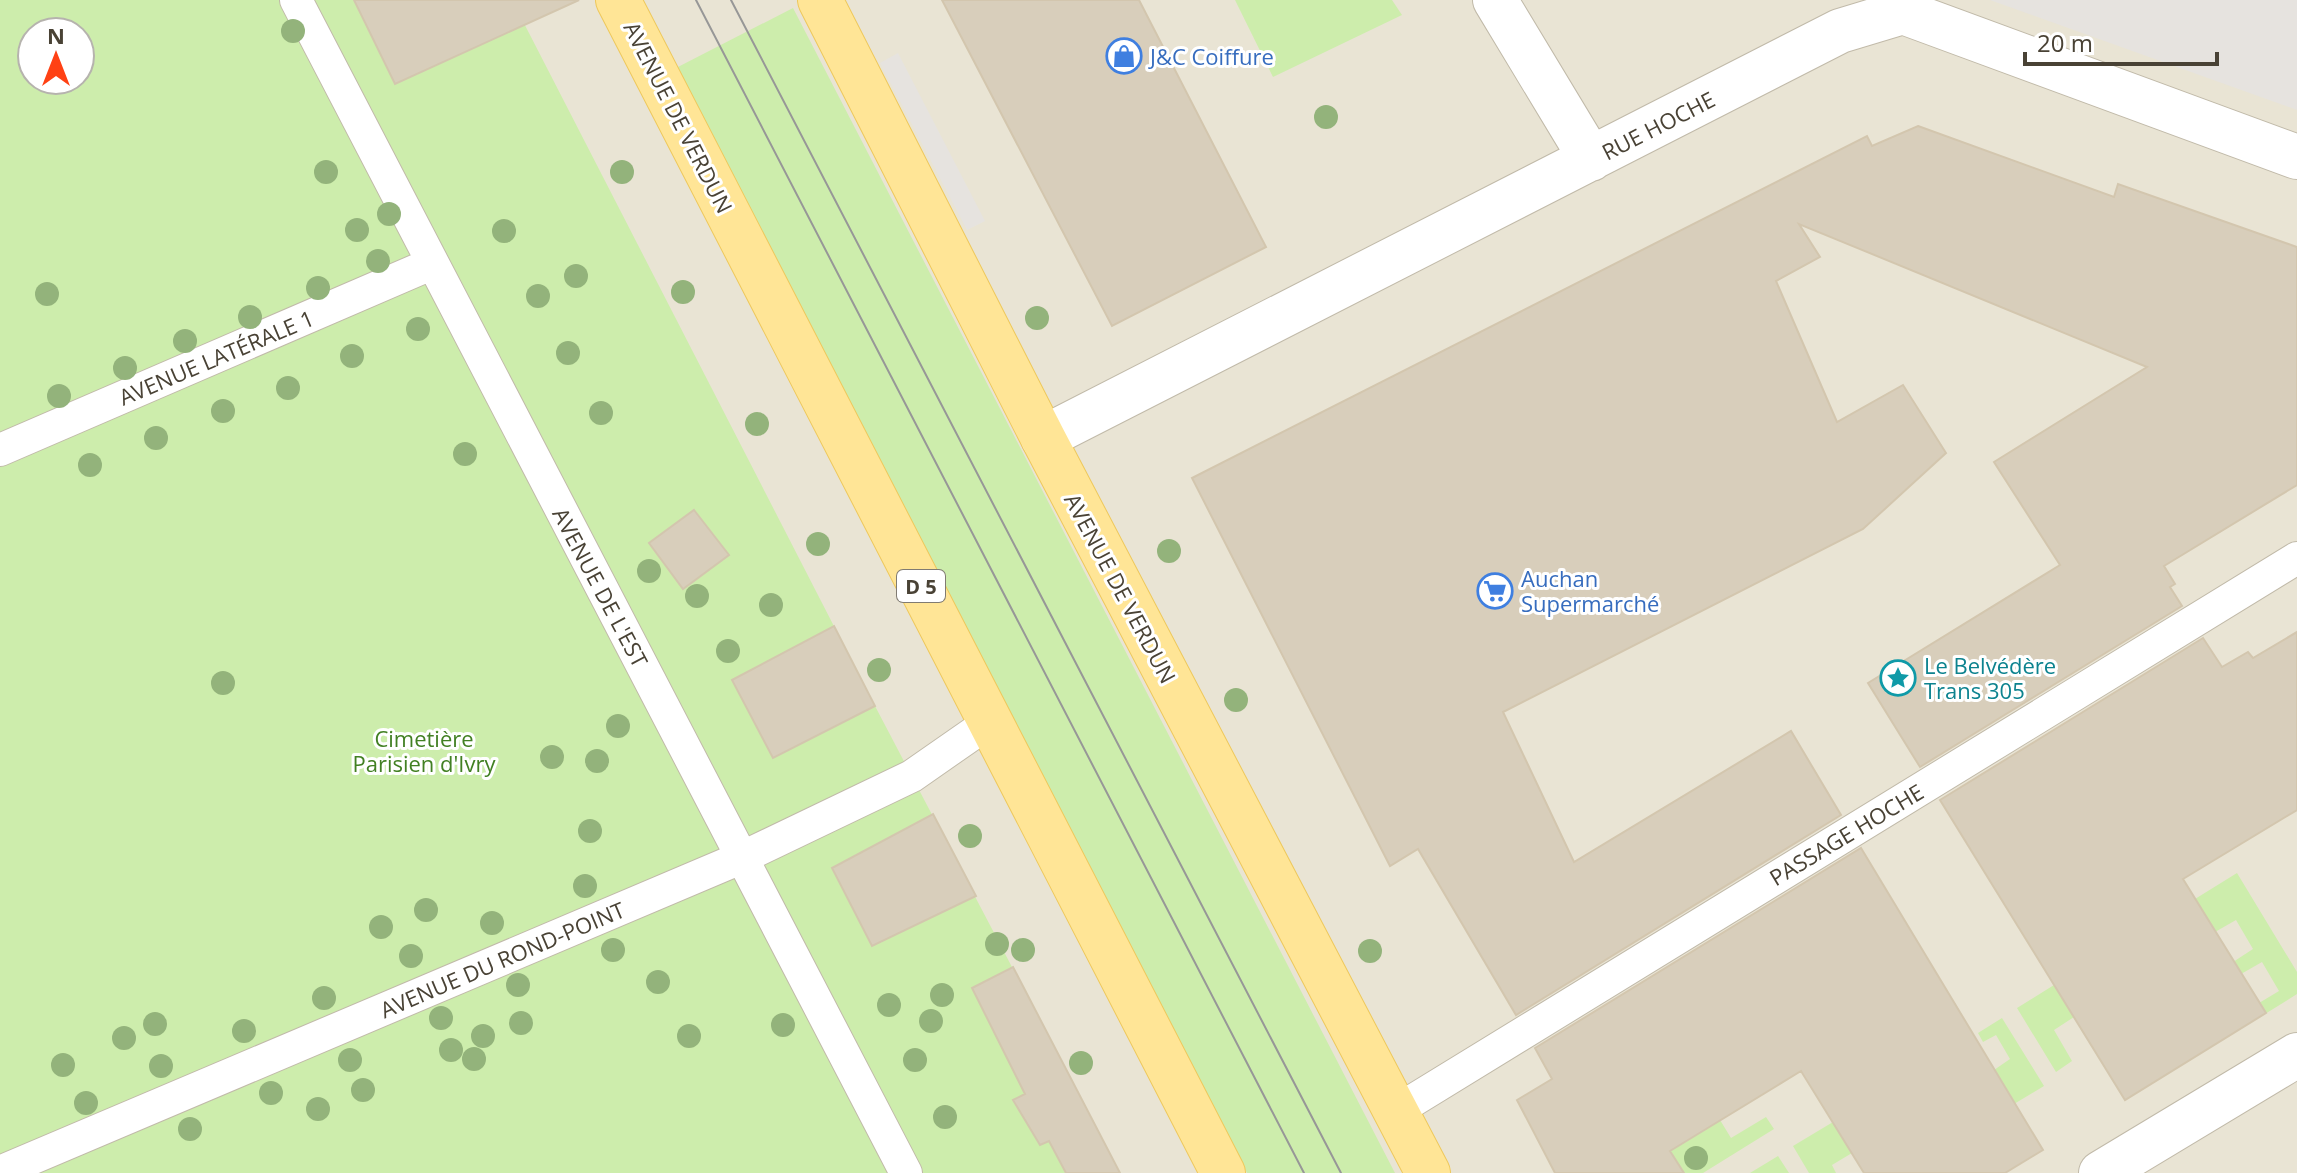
<svg xmlns="http://www.w3.org/2000/svg" width="2297" height="1173" viewBox="0 0 2297 1173" font-family="'Open Sans',sans-serif">
	<style>
		.residential { fill: #e9e4d4; fill-rule: evenodd }
		.green { fill: #cdedac; fill-rule: evenodd }
		.parking { fill: #e6e3df }
		.building { fill: #d8cebb; stroke: #d3c6ae; stroke-width: 2 }
		.lines { fill: none; stroke-linecap: round; stroke-linejoin: round }
		.service-casing { stroke: #c1baa9; stroke-width: 34 }
		.minor-casing { stroke: #c1baa9; stroke-width: 46 }
		.primary-casing { stroke: #eec85c; stroke-width: 46 }
		.service { stroke: #fff; stroke-width: 32 }
		.minor { stroke: #fff; stroke-width: 44 }
		.primary { stroke: #ffe596; stroke-width: 44 }
		.tram { stroke: #979797; stroke-width: 2 }
		.tree { fill: #93b37b }
		.labels { text-anchor: middle; dominant-baseline: central; stroke-width: 6; stroke-linejoin: round; paint-order: stroke }
		.shield { fill: #fff; stroke: #807b72; stroke-width: 2 }
		.shield-label { font-size: 20px; font-weight: bold; fill: #494235 }
		.shop-label { font-size: 22px; fill: #366cbe; stroke: #fff; text-anchor: start }
		.street-label { font-size: 22px; fill: #494235; stroke: #fff }
		.culture-label { font-size: 22px; fill: #0d838f; stroke: #fff; text-anchor: start }
		.park-label { font-size: 22px; fill: #428023; stroke: #fff }
	</style>
	<rect width="100%" height="100%" fill="#f5f1e7"/>
	<!-- residential -->
	<path class="residential" d="M0 0H2297V1173H0ZM32 32H80V80H32Z"/>
	<!-- green -->
	<path class="green" d="M0 0H512L875 706 1120 1173H0ZM32 32H80V80H32Z
		M1235 0H1392L1402 15 1273 77Z
		M793 8 1395 1173H1247L674 69Z
		M2237 873 2297 972V994L2265 1014 2259 1003 2279 991 2262 962 2241 974 2233 962 2253 949 2236 920 2215 932 2195 899Z
		M2054 985 2074 1017 2054 1030 2072 1061 2056 1072 2017 1008Z
		M2002 1018 2044 1086 2014 1104 1994 1070 2010 1059 1996 1035 1983 1042 1978 1033Z
		M1766 1117 1774 1129 1703 1173H1684L1670 1151 1720 1120 1731 1138Z
		M1833 1122 1852 1153 1832 1165 1836 1173H1809L1793 1146Z
		M1778 1156 1789 1173H1750Z"/>
	<!-- parking -->
	<path class="parking" d="M1990 0H2297V110Z
		M898 53 985 221 967 230 880 63Z"/>
	<!-- building -->
	<path class="building" d="M354 0H579L395 84Z
		M942 0H1139L1266 247 1112 326Z
		M1918 126 2114 197 2118 184 2297 247V485L2164 566 2175 584 2170 587 2182 606 1920 767 1868 683 2060 565 1994 462 2147 367 1799 224 1820 257 1776 281 1837 422 1903 385 1946 453 1863 529 1503 712 1574 862 1791 731 1841 815 1516 1015 1418 849 1390 866 1192 478 1867 136 1872 146Z
		M694 510 729 555 683 589 649 543Z
		M834 626 875 706 773 758 732 680Z
		M2297 632V810L2183 879 2266 1013 2125 1100 1940 800 2203 638 2222 667 2248 652 2253 658Z
		M933 814 976 896 872 946 832 868Z
		M1861 848 2043 1150 2005 1173H1864L1801 1071 1670 1151 1684 1173H1555L1517 1100 1552 1079 1535 1048Z
		M1013 967 1120 1173H1066L1049 1141 1040 1145 1013 1100 1025 1094 972 988Z"/>
	<g class="lines">
		<defs>
			<path id="service" d="M296 0 906 1173
				M0 450 431 264
				M1396 1111 2297 558
				M0 1172 743 857 912 776 991 721"/>
			<path id="minor" d="M1495 0 1591 159
				M1043 438 1840 31 1903 12 2297 157
				M2101 1173 2297 1055"/>
			<path id="primary" d="M618 0 1223 1173
				M820 0 1043 438 1428 1173"/>
		</defs>
		<!-- service casing -->
		<use href="#service" class="service-casing"/>
		<!-- minor casing -->
		<use href="#minor" class="minor-casing"/>
		<!-- primary casing -->
		<use href="#primary" class="primary-casing"/>
		<!-- service -->
		<use href="#service" class="service"/>
		<!-- minor -->
		<use href="#minor" class="minor"/>
		<!-- primary -->
		<use href="#primary" class="primary"/>
		<!-- tram -->
		<path class="tram" d="M696 0 1304 1173
			M731 0 1341 1173"/>
	</g>
	<!-- trees -->
	<g class="tree">
		<circle cx="293" cy="31" r="12"/>
		<circle cx="1326" cy="117" r="12"/>
		<circle cx="326" cy="172" r="12"/>
		<circle cx="622" cy="172" r="12"/>
		<circle cx="389" cy="214" r="12"/>
		<circle cx="357" cy="230" r="12"/>
		<circle cx="504" cy="231" r="12"/>
		<circle cx="378" cy="261" r="12"/>
		<circle cx="576" cy="276" r="12"/>
		<circle cx="318" cy="288" r="12"/>
		<circle cx="683" cy="292" r="12"/>
		<circle cx="47" cy="294" r="12"/>
		<circle cx="538" cy="296" r="12"/>
		<circle cx="250" cy="317" r="12"/>
		<circle cx="1037" cy="318" r="12"/>
		<circle cx="418" cy="329" r="12"/>
		<circle cx="185" cy="341" r="12"/>
		<circle cx="568" cy="353" r="12"/>
		<circle cx="352" cy="356" r="12"/>
		<circle cx="125" cy="368" r="12"/>
		<circle cx="288" cy="388" r="12"/>
		<circle cx="59" cy="396" r="12"/>
		<circle cx="223" cy="411" r="12"/>
		<circle cx="601" cy="413" r="12"/>
		<circle cx="757" cy="424" r="12"/>
		<circle cx="156" cy="438" r="12"/>
		<circle cx="465" cy="454" r="12"/>
		<circle cx="90" cy="465" r="12"/>
		<circle cx="818" cy="544" r="12"/>
		<circle cx="1169" cy="551" r="12"/>
		<circle cx="649" cy="571" r="12"/>
		<circle cx="697" cy="596" r="12"/>
		<circle cx="771" cy="605" r="12"/>
		<circle cx="728" cy="651" r="12"/>
		<circle cx="879" cy="670" r="12"/>
		<circle cx="223" cy="683" r="12"/>
		<circle cx="1236" cy="700" r="12"/>
		<circle cx="618" cy="726" r="12"/>
		<circle cx="552" cy="757" r="12"/>
		<circle cx="597" cy="761" r="12"/>
		<circle cx="590" cy="831" r="12"/>
		<circle cx="970" cy="836" r="12"/>
		<circle cx="585" cy="886" r="12"/>
		<circle cx="426" cy="910" r="12"/>
		<circle cx="492" cy="923" r="12"/>
		<circle cx="381" cy="927" r="12"/>
		<circle cx="997" cy="944" r="12"/>
		<circle cx="613" cy="950" r="12"/>
		<circle cx="1023" cy="950" r="12"/>
		<circle cx="1370" cy="951" r="12"/>
		<circle cx="411" cy="956" r="12"/>
		<circle cx="658" cy="982" r="12"/>
		<circle cx="518" cy="985" r="12"/>
		<circle cx="942" cy="995" r="12"/>
		<circle cx="324" cy="998" r="12"/>
		<circle cx="889" cy="1005" r="12"/>
		<circle cx="441" cy="1018" r="12"/>
		<circle cx="931" cy="1021" r="12"/>
		<circle cx="521" cy="1023" r="12"/>
		<circle cx="155" cy="1024" r="12"/>
		<circle cx="783" cy="1025" r="12"/>
		<circle cx="244" cy="1031" r="12"/>
		<circle cx="483" cy="1036" r="12"/>
		<circle cx="689" cy="1036" r="12"/>
		<circle cx="124" cy="1038" r="12"/>
		<circle cx="451" cy="1050" r="12"/>
		<circle cx="474" cy="1059" r="12"/>
		<circle cx="350" cy="1060" r="12"/>
		<circle cx="915" cy="1060" r="12"/>
		<circle cx="1081" cy="1063" r="12"/>
		<circle cx="63" cy="1065" r="12"/>
		<circle cx="161" cy="1066" r="12"/>
		<circle cx="363" cy="1090" r="12"/>
		<circle cx="271" cy="1093" r="12"/>
		<circle cx="86" cy="1103" r="12"/>
		<circle cx="318" cy="1109" r="12"/>
		<circle cx="945" cy="1117" r="12"/>
		<circle cx="190" cy="1129" r="12"/>
		<circle cx="1696" cy="1158" r="12"/>
	</g>
	<!-- icons -->
	<defs>
		<symbol id="shop-ring" viewBox="-11 -11 22 22"><circle r="9.5" fill="#fff" stroke="#3f7fe0" stroke-width="1.5"/><path d="M-5-2.5h2.3a2.7 3.5 0 0 1 5.4 0H5L5.5 6h-11ZM-1.5-2.5h3a1.5 2.3 0 0 0-3 0Z" fill="#3f7fe0"/></symbol>
		<symbol id="supermarket-ring" viewBox="-11 -11 22 22"><circle r="9.5" fill="#fff" stroke="#3f7fe0" stroke-width="1.5"/><path d="M-6-5.5h2.5l.6 2H6L4.5 2H-2.5L-4.4-4H-6ZM-1.5 3.2a1.3 1.3 0 1 0 .1 0ZM3 3.2a1.3 1.3 0 1 0 .1 0Z" fill="#3f7fe0"/></symbol>
		<symbol id="sight-ring" viewBox="-11 -11 22 22"><circle r="9.5" fill="#fff" stroke="#0f9aa8" stroke-width="1.5"/><path d="M0-6L1.8-2.2L6-1.7L2.9 1.2L3.7 5.4L0 3.3L-3.7 5.4L-2.9 1.2L-6-1.7L-1.8-2.2Z" fill="#0f9aa8"/></symbol>
	</defs>
	<g fill-rule="evenodd">
		<use href="#shop-ring" x="1104" y="36" width="40" height="40"/>
		<use href="#supermarket-ring" x="1475" y="571" width="40" height="40"/>
		<use href="#sight-ring" x="1878" y="658" width="40" height="40"/>
	</g>
	<g class="labels">
		<!-- shield labels -->
		<rect class="shield" x="897" y="570" width="48" height="32" rx="6"/>
		<g class="shield-label">
			<text x="921" y="586">D 5</text>
		</g>
		<!-- shop labels -->
		<g class="shop-label">
			<text x="1150" y="56">J&amp;C Coiffure</text>
			<text x="1521" y="578">Auchan<tspan x="1521" dy="25">Supermarché</tspan></text>
		</g>
		<!-- street labels -->
		<g class="street-label">
			<text transform="translate(679 117) rotate(63)">AVENUE DE VERDUN</text>
			<text transform="translate(1658 125) rotate(-27)">RUE HOCHE</text>
			<text transform="translate(216 357) rotate(-23)">AVENUE LATÉRALE 1</text>
			<text transform="translate(601 587) rotate(62)">AVENUE DE L'EST</text>
			<text transform="translate(1121 588) rotate(62)">AVENUE DE VERDUN</text>
			<text transform="translate(1846 834) rotate(-31)">PASSAGE HOCHE</text>
			<text transform="translate(502 959) rotate(-23)">AVENUE DU ROND-POINT</text>
		</g>
		<!-- culture labels -->
		<g class="culture-label">
			<text x="1924" y="665">Le Belvédère<tspan x="1924" dy="25">Trans 305</tspan></text>
		</g>
		<!-- park labels -->
		<g class="park-label">
			<text x="424" y="738">Cimetière<tspan x="424" dy="25">Parisien d'Ivry</tspan></text>
		</g>
	</g>
	<!-- north arrow -->
	<g transform="translate(56 56)"><circle r="38" fill="#ffffff" stroke="#b6b3ae" stroke-width="2"/>
	<path d="M0-6L14 30L0 20L-14 30Z" fill="#ff4114"/>
	<text y="-12" font-size="22" font-weight="bold" text-anchor="middle" fill="#494235">N</text>
	</g>
	<!-- scale -->
	<path d="M2025 52v12h192v-12" fill="none" stroke="#494235" stroke-width="4"/>
	<text x="2037" y="52" font-size="24" fill="#494235" stroke="#ffffff" stroke-width="6" paint-order="stroke">20 m</text>
</svg>
